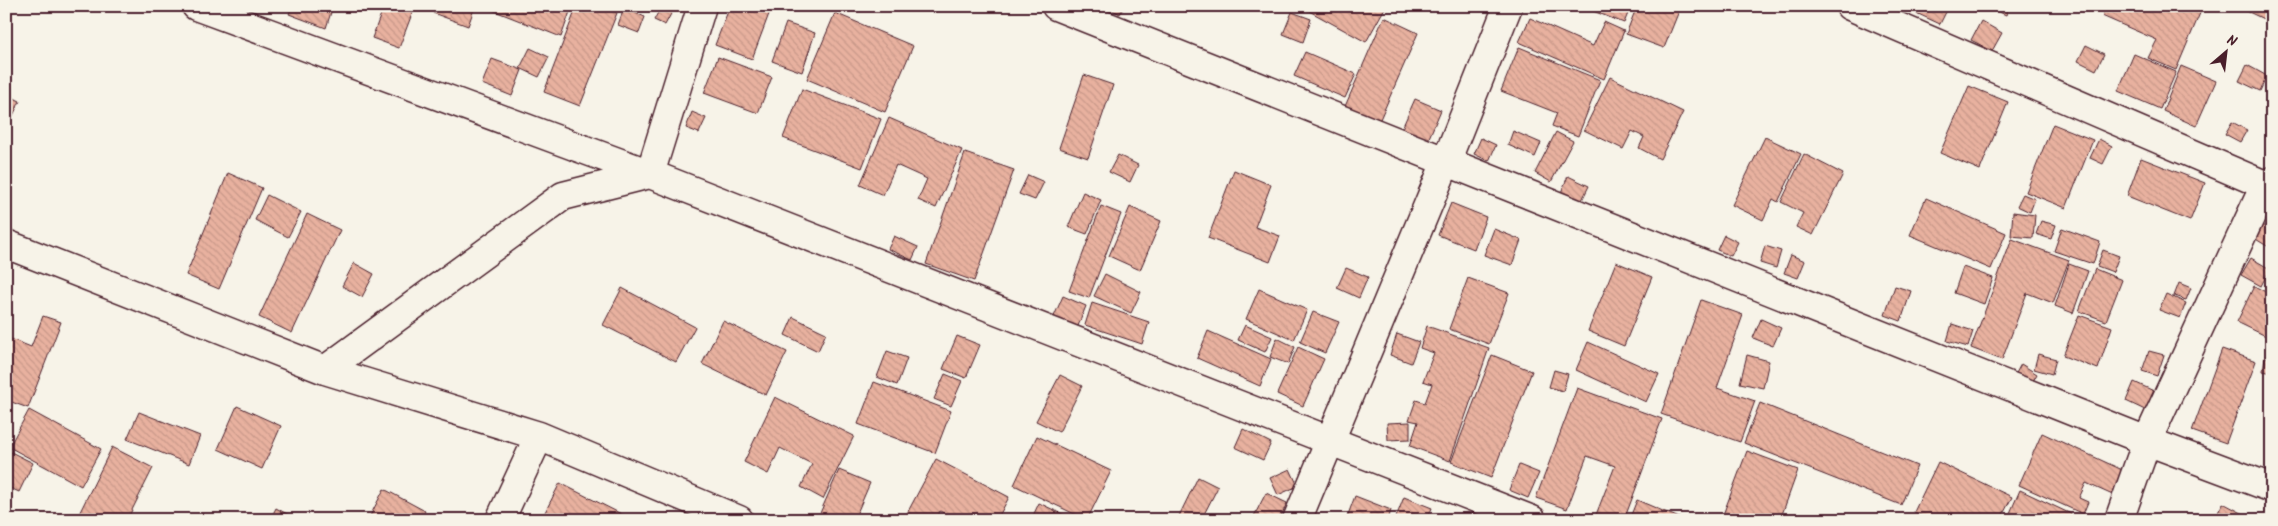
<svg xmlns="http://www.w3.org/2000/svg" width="2278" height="526" viewBox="0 0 2278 526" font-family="Kalam,sans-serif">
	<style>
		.building { fill: url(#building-back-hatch); stroke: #4a1f2b }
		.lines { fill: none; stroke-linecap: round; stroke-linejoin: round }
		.minor-casing { stroke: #4a1f2b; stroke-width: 31 }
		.minor { stroke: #f7f3e8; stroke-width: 28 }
	</style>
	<defs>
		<pattern id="building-back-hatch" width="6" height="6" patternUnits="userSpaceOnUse" patternTransform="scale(1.25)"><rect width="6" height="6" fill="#e8b19f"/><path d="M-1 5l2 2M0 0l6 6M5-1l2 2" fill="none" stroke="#c89889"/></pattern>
	</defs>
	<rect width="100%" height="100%" fill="#f7f3e8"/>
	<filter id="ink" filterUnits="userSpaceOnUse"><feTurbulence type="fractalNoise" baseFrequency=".02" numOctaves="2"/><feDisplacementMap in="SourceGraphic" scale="10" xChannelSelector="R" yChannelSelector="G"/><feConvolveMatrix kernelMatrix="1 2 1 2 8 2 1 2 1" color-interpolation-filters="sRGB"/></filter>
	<g filter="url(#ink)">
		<!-- building -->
		<path class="building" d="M292 6H333L326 28 289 14Z
			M384 6H415L399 48 372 38Z
			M436 6H475L468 26 433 13Z
			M482 6H572L561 37Z
			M577 6H601L617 13 580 106 544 92Z
			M730 6H772L752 59 715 45Z
			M1105 6H1124L1120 14Z
			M1300 6H1386L1366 42Z
			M1595 6H1631L1624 23 1593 11Z
			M1637 6H1681L1664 48 1626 34Z
			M1917 6H1949L1940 24 1914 12Z
			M1986 6H2010L2006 15Z
			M2106 6H2203L2176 70 2148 58 2157 40 2102 16Z
			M2236 6H2272V23Z
			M661 7 672 12 665 25 654 20Z
			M624 8 645 17 639 33 618 25Z
			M1292 12 1311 19 1303 42 1283 34Z
			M835 13 913 46 885 112 807 79Z
			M1384 17 1418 33 1377 126 1343 111Z
			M1530 18 1593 46 1604 22 1624 31 1604 79 1519 42Z
			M1981 21 2002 33 1992 51 1971 40Z
			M786 23 815 33 802 72 772 61Z
			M2086 45 2104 54 2096 70 2078 61Z
			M1519 47 1600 80 1578 136 1552 126 1557 113 1501 91Z
			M530 48 549 57 539 77 520 68Z
			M1305 52 1356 74 1345 98 1294 76Z
			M2134 54 2176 72 2160 109 2118 91Z
			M718 57 772 77 758 113 704 93Z
			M492 59 522 70 512 96 482 84Z
			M2247 65 2267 76 2260 91 2239 81Z
			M2181 66 2216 81 2196 126 2163 111Z
			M1084 75 1113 85 1088 158 1059 148Z
			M1610 77 1683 112 1660 159 1639 148 1644 137 1632 131 1623 149 1584 130Z
			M1969 86 2008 102 1980 170 1940 153Z
			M802 89 881 119 862 168 783 138Z
			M6 94 20 101 6 130Z
			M1415 99 1441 110 1425 147 1399 135Z
			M692 112 706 118 699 133 686 128Z
			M889 118 962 150 936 208 918 200 927 179 896 165 883 195 860 185Z
			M2232 122 2247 130 2240 142 2225 134Z
			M2053 124 2093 140 2066 208 2026 192Z
			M1513 131 1541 143 1535 157 1508 145Z
			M1556 132 1573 141 1551 182 1535 173Z
			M1765 137 1801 154 1778 202 1773 199 1763 220 1732 205Z
			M1481 138 1496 145 1489 161 1474 154Z
			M2099 139 2112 146 2103 164 2090 158Z
			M965 153 1014 170 974 281 926 264Z
			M1804 154 1843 174 1813 235 1796 227 1803 213 1781 202Z
			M1118 155 1138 165 1130 182 1109 172Z
			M2141 158 2205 183 2190 221 2127 196Z
			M1234 170 1271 185 1255 227 1280 236 1270 262 1208 238Z
			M228 173 262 188 219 289 186 275Z
			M1028 175 1044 182 1035 200 1019 194Z
			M1568 176 1589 186 1580 204 1560 195Z
			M1083 192 1101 200 1087 234 1068 227Z
			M2023 194 2035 199 2030 212 2017 206Z
			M267 195 301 212 288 237 255 220Z
			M1926 198 2006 233 1991 269 1910 235Z
			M1451 203 1486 217 1474 249 1438 235Z
			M1101 206 1121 214 1089 298 1069 291Z
			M1130 207 1161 221 1140 270 1109 256Z
			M2013 212 2035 215 2033 238 2011 236Z
			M307 214 340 230 292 333 259 317Z
			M2041 221 2056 225 2051 239 2036 234Z
			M2262 225 2272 231V249L2254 238Z
			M2062 228 2100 242 2093 264 2054 251Z
			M1494 229 1521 240 1512 265 1484 255Z
			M1724 235 1738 242 1731 256 1717 250Z
			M894 236 918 247 912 260 888 249Z
			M2012 239 2069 260 2053 303 2027 293 2002 360 1971 348Z
			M1765 246 1781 251 1776 268 1760 263Z
			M2103 250 2119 256 2113 272 2097 266Z
			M1791 255 1805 261 1798 278 1784 273Z
			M2251 258 2270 269 2261 286 2241 275Z
			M1616 262 1652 277 1624 346 1588 331Z
			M354 263 374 274 362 297 342 286Z
			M2069 264 2088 271 2073 313 2055 306Z
			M1963 267 1993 278 1984 304 1954 293Z
			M1346 268 1368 277 1359 298 1337 288Z
			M2095 269 2122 280 2106 321 2079 311Z
			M1105 274 1141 292 1131 313 1094 296Z
			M1468 278 1509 293 1489 344 1449 329Z
			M2179 283 2191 288 2186 300 2174 296Z
			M1895 286 1911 291 1901 321 1885 315Z
			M2254 286 2272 295V339L2237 322Z
			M622 288 695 327 676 362 603 325Z
			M1259 289 1307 310 1294 340 1246 319Z
			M2166 294 2186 303 2180 318 2159 310Z
			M1063 296 1086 306 1076 331 1052 321Z
			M1701 300 1743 315 1717 388 1755 401 1740 442 1661 414Z
			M1092 303 1149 322 1142 344 1085 325Z
			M1313 312 1339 322 1325 353 1300 342Z
			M2079 315 2112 327 2098 369 2063 356Z
			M43 316 61 322 28 408 6 400V337L31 347Z
			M793 317 826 333 818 351 785 335Z
			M1761 319 1781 328 1773 346 1753 338Z
			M723 321 787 352 766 395 702 364Z
			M1952 324 1973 331 1968 347 1947 341Z
			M1245 325 1272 337 1265 352 1238 340Z
			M1427 326 1489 348 1450 461 1410 446 1418 422 1409 420 1416 400 1425 403 1432 384 1423 381 1434 353 1420 348Z
			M1208 331 1271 359 1260 386 1197 358Z
			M1397 334 1419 342 1411 363 1390 355Z
			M957 336 980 345 966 378 943 369Z
			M1277 338 1295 347 1288 364 1270 357Z
			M1588 342 1659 374 1646 402 1576 370Z
			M1298 347 1324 359 1303 406 1277 394Z
			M2222 349 2256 361 2226 443 2192 431Z
			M887 351 907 358 897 385 877 377Z
			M2149 351 2164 355 2157 376 2142 371Z
			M2038 354 2056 359 2052 374 2034 369Z
			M1492 355 1532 371 1491 478 1451 462Z
			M1747 355 1769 361 1763 388 1740 383Z
			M2265 357 2272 358V373L2263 371Z
			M2021 364 2037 374 2029 388 2013 379Z
			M1554 370 1568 374 1563 391 1549 387Z
			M945 374 962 381 951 406 934 399Z
			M1060 375 1082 386 1059 432 1036 421Z
			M874 382 951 411 935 453 858 424Z
			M2134 382 2156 392 2147 411 2126 401Z
			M1577 388 1662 419 1624 520H1594L1615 466 1587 456 1567 509 1536 498Z
			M775 397 854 436 823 499 801 487 812 464 780 448 768 474 744 462Z
			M1760 403 1917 466 1901 505 1744 443Z
			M237 406 281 426 262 469 218 449Z
			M29 410 101 449 81 486 9 447Z
			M139 412 200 436 189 464 127 439Z
			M1410 422V439L1388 440 1387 423Z
			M1243 429 1271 443 1263 460 1235 447Z
			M2042 433 2129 473 2117 497 2086 483 2079 498 2088 502 2083 514 2019 485Z
			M1037 436 1111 471 1087 520 1014 485Z
			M112 447 153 468 127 520H76Z
			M7 450 33 463 19 492 6 486Z
			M1747 451 1798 470 1780 520H1721Z
			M936 459 1009 497 997 520H956L940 511 936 520 904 519Z
			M1938 462 2012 497 2000 520H1931L1914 512Z
			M1519 465 1539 473 1528 498 1509 490Z
			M1290 469 1298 486 1278 495 1270 478Z
			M839 470 870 483 854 520H817Z
			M1198 477 1218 487 1201 520H1181L1178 518Z
			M560 483 633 520H541Z
			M384 489 425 511 421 520H368Z
			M2020 490 2071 514 2069 520H2007Z
			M1266 493 1287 503 1279 520H1252Z
			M1355 496 1391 510 1388 520H1346Z
			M1404 497 1432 508 1427 520H1395Z
			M1637 500 1684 520H1629Z
			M1039 503 1075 520H1031Z
			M2223 503 2255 520H2214Z
			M276 508 298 520H270Z"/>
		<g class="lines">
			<defs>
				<path id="minor" d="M196 6 650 174 1532 520
					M1056 6 2147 441 2272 488
					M1850 6 2265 185
					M6 244 325 370 539 436 739 520
					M325 370 563 196 650 174 702 6
					M500 520 539 436
					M1297 520 1446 162 1508 6
					M2119 520 2147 441 2265 185 2272 181"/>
			</defs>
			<!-- minor casing -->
			<use href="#minor" class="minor-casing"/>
			<!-- minor -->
			<use href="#minor" class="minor"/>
		</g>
	</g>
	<!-- margin -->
	<rect width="2278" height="526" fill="none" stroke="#f7f3e8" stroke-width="25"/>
	<rect x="12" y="12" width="2253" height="501" fill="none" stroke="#4a1f2b" stroke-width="2" filter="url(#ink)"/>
	<!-- north arrow -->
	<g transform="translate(2226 52) rotate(28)" stroke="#f7f3e8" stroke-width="4" paint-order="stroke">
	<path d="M0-4L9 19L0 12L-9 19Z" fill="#4a1f2b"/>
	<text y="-8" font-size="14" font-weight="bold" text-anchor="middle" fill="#4a1f2b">N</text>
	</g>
</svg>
